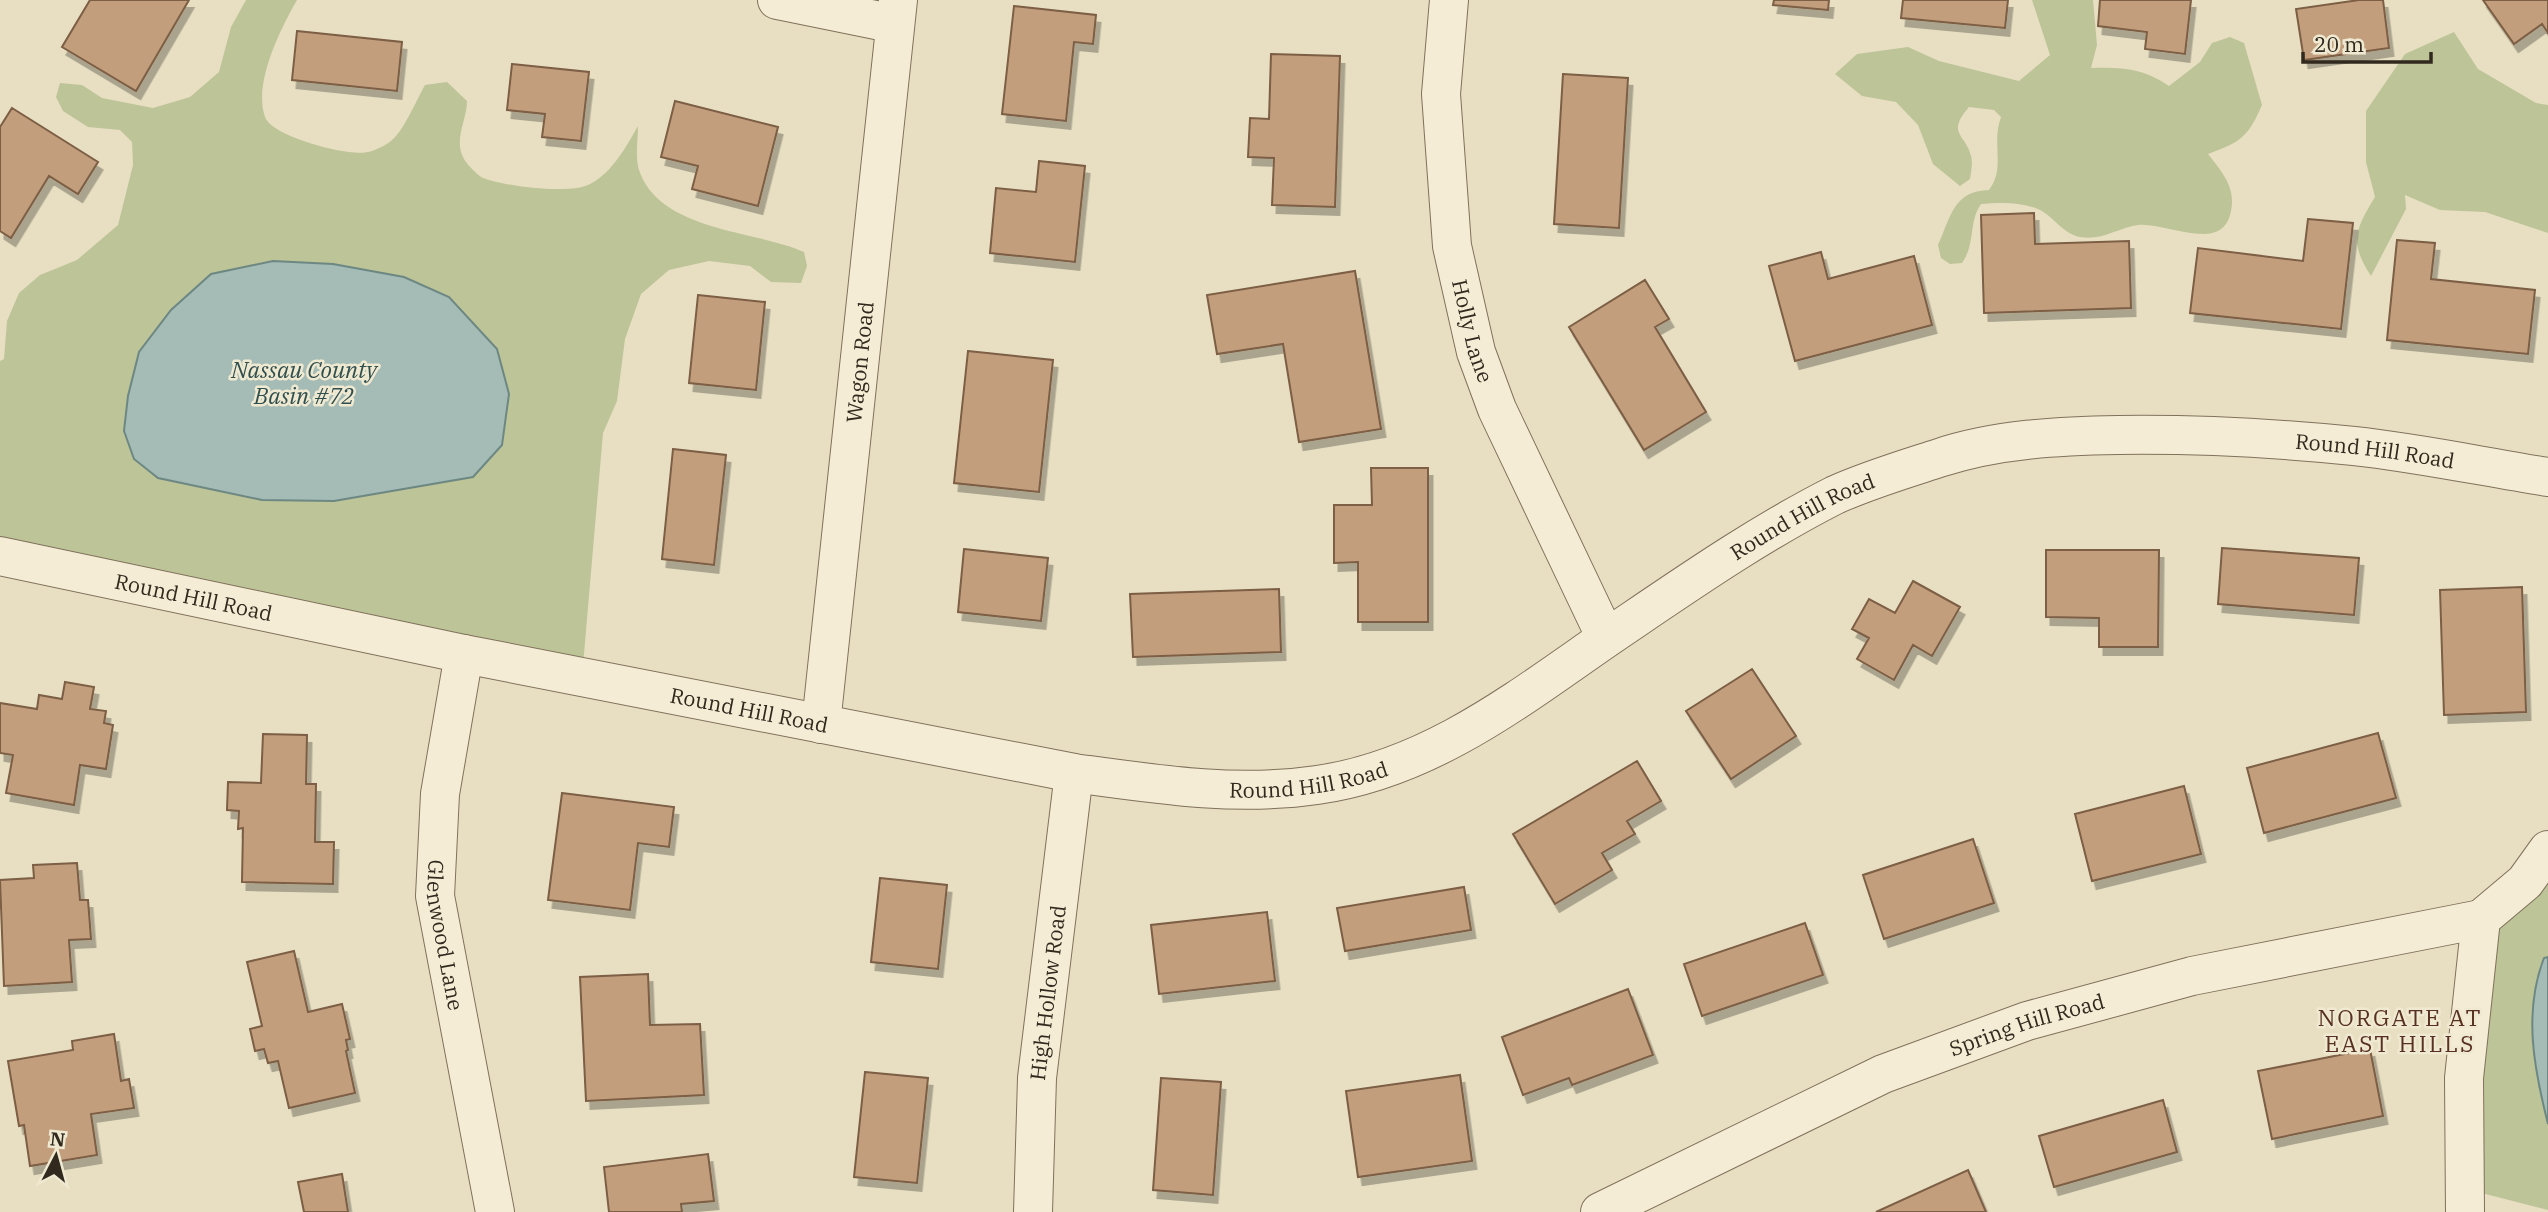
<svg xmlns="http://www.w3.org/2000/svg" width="2548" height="1212" viewBox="0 0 2548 1212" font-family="'IBM Plex Serif',serif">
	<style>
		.green { fill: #bdc498 }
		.water { fill: #a4bbb6; stroke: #6d8883; stroke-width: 2 }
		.building { fill: #c29e7d; stroke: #7c5e44; stroke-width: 2; filter: url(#shadow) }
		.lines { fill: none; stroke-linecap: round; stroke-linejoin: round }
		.minor-casing { stroke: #80715c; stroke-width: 40 }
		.minor { stroke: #f4ecd4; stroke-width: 38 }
		.labels { text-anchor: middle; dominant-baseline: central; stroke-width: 5; stroke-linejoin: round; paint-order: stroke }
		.street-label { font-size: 21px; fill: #31291e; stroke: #f0e9d1 }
		.water-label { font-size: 23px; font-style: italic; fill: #2f4f4f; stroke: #f0e9d1 }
		.neighbourhood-label { font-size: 23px; letter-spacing: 2px; fill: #593123; stroke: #f0e9d1 }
	</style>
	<defs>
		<filter id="shadow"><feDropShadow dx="4.5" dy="8" stdDeviation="0" flood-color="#0004"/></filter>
	</defs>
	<rect width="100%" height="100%" fill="#e8dfc2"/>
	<!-- green -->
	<path class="green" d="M246 0H297C281 28 253 83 265 117 272 137 350 157 368 152 374 151 387 145 392 140 404 130 417 99 425 85L447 82 467 101C467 120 453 140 464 159 467 164 477 175 483 178 503 186 571 195 590 184 612 173 626 147 638 126 638 139 635 158 639 170 660 232 756 230 804 252L807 266 801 283 771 282 750 266 709 261 669 270 641 294 625 339 617 401 603 433 582 677 0 556V361L4 359 7 321 19 293 40 275 77 260 118 225 133 165 132 142 120 130 88 127 63 111 56 97 60 83 82 85 102 98 153 108 190 97 219 72 231 27Z
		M2032 0H2093L2097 45 2091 68C2121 67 2143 68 2169 86L2200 62 2212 43 2230 37 2244 43 2262 105C2248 137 2241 142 2208 154 2222 172 2236 187 2231 211 2223 255 2167 222 2138 225 2118 228 2101 241 2080 237 2062 233 2055 218 2040 210 2024 202 1999 202 1981 204 1968 223 1976 243 1962 263L1950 264 1941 258 1938 245C1951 217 1953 191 1989 190 2006 168 1991 144 2001 117L1994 110 1969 107C1946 134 1965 133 1971 156 1973 163 1971 172 1970 179L1960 186 1933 164 1918 125 1896 102 1862 96 1835 74 1857 54 1908 47 1939 61 2019 81 2050 55Z
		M2454 32 2478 69 2536 103 2548 105V233L2485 212 2440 210 2405 195 2406 209 2371 276C2349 242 2355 230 2375 197L2366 162V111L2405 54Z
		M2548 850V1210L2466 1189 2481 919Z"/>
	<!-- water -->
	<path class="water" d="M273 261 333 264 404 277 449 297 497 349 509 394 502 445 473 477 334 501 262 500 158 478 134 459 124 431 128 396 139 352 171 310 211 274Z
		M2548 957V1124C2534 1069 2523 1012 2544 958Z"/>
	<!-- building -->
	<path class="building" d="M90 0H189L136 91 62 47Z
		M1774 0H1829L1828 10 1773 5Z
		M1903 0H2008L2005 28 1901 18Z
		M2100 0H2191L2185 54 2145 49 2147 32 2098 26Z
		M2359 0H2383L2389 48 2304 60 2296 9Z
		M2483 0H2548V33L2542 24 2514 44Z
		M1014 6 1096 15 1093 44 1074 42 1066 121 1002 114Z
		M297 31 402 42 397 91 292 80Z
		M1271 54 1340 56 1335 207 1272 205 1274 158 1248 157 1250 118 1269 119Z
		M512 64 589 72 581 141 542 137 545 114 507 110Z
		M1563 74 1628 78 1619 228 1554 224Z
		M675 101 778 127 758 206 692 189 698 166 661 157Z
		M12 108 98 162 78 194 49 176 11 238 0 231V127Z
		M1039 161 1085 166 1075 262 990 253 996 188 1036 192Z
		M2034 213 2035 244 2129 241 2131 308 1984 313 1981 215Z
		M2308 219 2353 223 2341 329 2190 313 2198 248 2303 261Z
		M2397 240 2435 243 2431 279 2535 290 2528 354 2387 340Z
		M1821 252 1828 279 1914 256 1932 325 1795 361 1769 266Z
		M1355 271 1381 429 1299 442 1283 344 1217 354 1207 295Z
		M1645 280 1669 319 1655 327 1706 412 1644 450 1569 327Z
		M698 295 765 302 756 390 689 383Z
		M968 351 1053 360 1039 492 954 483Z
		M673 449 726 455 714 565 662 559Z
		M1371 468H1428V622H1358V562L1334 563V505H1372Z
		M2222 548 2359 558 2354 615 2218 604Z
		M964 549 1048 558 1041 621 958 612Z
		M2046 550H2159L2158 647H2099V618L2046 617Z
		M1913 581 1960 607 1932 656 1913 645 1894 680 1857 659 1869 638 1852 629 1869 599 1895 613Z
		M2522 587 2526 712 2444 715 2440 590Z
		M1279 589 1281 652 1133 657 1130 594Z
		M1752 669 1796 736 1731 779 1686 711Z
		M65 682 94 687 90 709 106 711 104 723 113 725 106 769 80 765 74 805 6 793 13 755 0 753V703L37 709 39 695 62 699Z
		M2378 733 2396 798 2264 833 2247 768Z
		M263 734 307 735 306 784H316L315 842H334L333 884 242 882 243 828 238 829 239 811 227 810 228 782 261 783Z
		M1637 761 1661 801 1627 821 1635 834 1602 853 1612 870 1555 904 1513 834Z
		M2184 786 2201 854 2092 881 2075 814Z
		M562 793 674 807 669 847 638 843 630 910 548 900Z
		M1973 839 1994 903 1884 939 1863 875Z
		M77 863 80 900H88L91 939 69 940 72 982 4 986 0 880 34 878 33 865Z
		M880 878 947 885 938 969 871 962Z
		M1464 887 1471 930 1345 951 1337 908Z
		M1267 912 1275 981 1159 994 1151 925Z
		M1805 923 1823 975 1702 1016 1684 964Z
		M294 951 308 1012 342 1004 350 1039 346 1040 348 1050 346 1051 355 1093 289 1108 278 1061 268 1063 264 1049 255 1051 250 1029 262 1026 247 962Z
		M648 974 650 1025 700 1024 704 1095 586 1101 580 977Z
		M1628 989 1653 1055 1572 1085 1569 1078 1523 1095 1502 1037Z
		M114 1034 121 1081 129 1079 134 1108 91 1114 97 1155 30 1166 24 1125 19 1126 8 1061 73 1050 72 1041Z
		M2370 1049 2383 1116 2272 1139 2258 1071Z
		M865 1072 928 1078 917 1183 854 1177Z
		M1460 1075 1472 1161 1358 1177 1346 1091Z
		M1161 1078 1221 1082 1213 1195 1153 1190Z
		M2163 1100 2177 1152 2054 1187 2039 1136Z
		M708 1154 714 1201 681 1204 682 1212H609L604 1167Z
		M1968 1170 1986 1212H1876Z
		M342 1174 348 1212H304L298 1182Z"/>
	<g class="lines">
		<defs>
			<g id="minor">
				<path d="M777 0 895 24"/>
				<path id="s1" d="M1449 0 1441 94 1452 246 1476 352 1497 409 1606 638"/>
				<path id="s2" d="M0 556 464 654 1074 773C1154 784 1236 797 1317 785 1430 769 1518 699 1608 637 1682 587 1756 535 1835 495 1868 480 1905 469 1939 458 1996 439 2059 436 2118 435 2197 434 2275 438 2354 446 2419 453 2484 467 2548 477"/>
				<path id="s3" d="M464 654 440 794 435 896 495 1212"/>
				<path id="s4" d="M821 724 898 0"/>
				<path id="s5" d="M1033 1212 1037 1078 1074 773"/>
				<path id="s6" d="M1600 1212 1883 1074 2027 1021 2192 976 2481 919"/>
				<path d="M2465 1212 2464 1078 2481 919 2525 882 2548 850"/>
			</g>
		</defs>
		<!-- minor casing -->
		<use href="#minor" class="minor-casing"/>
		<!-- minor -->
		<use href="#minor" class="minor"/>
	</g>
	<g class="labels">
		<!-- street labels -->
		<g class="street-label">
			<text stroke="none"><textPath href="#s1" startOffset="334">Holly Lane</textPath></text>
			<text stroke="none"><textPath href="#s4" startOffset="364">Wagon Road</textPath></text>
			<text stroke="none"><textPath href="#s2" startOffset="2487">Round Hill Road</textPath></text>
			<text stroke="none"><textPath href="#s2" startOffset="1899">Round Hill Road</textPath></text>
			<text stroke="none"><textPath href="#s2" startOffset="198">Round Hill Road</textPath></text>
			<text stroke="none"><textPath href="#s2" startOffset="765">Round Hill Road</textPath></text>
			<text stroke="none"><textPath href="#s2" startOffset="1332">Round Hill Road</textPath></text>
			<text stroke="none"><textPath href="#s3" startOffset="284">Glenwood Lane</textPath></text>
			<text stroke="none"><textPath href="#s5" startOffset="220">High Hollow Road</textPath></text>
			<text stroke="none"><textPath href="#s6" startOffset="467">Spring Hill Road</textPath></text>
		</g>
		<!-- water labels -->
		<g class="water-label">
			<text x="304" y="369">Nassau County<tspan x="304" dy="26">Basin #72</tspan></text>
		</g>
		<!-- neighbourhood labels -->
		<g class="neighbourhood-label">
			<text x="2400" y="1017">NORGATE AT<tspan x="2400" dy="26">EAST HILLS</tspan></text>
		</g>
	</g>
	<!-- north arrow -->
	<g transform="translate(56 1156) rotate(6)" stroke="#f0e9d1" stroke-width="5" paint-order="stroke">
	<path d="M0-5L12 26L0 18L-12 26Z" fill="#31291e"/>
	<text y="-10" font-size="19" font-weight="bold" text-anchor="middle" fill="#31291e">N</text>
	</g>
	<!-- scale -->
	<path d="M2303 52v10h128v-10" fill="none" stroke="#31291e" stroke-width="3.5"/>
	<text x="2314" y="52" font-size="21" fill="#31291e" stroke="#f0e9d1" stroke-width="5" paint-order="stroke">20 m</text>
</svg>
